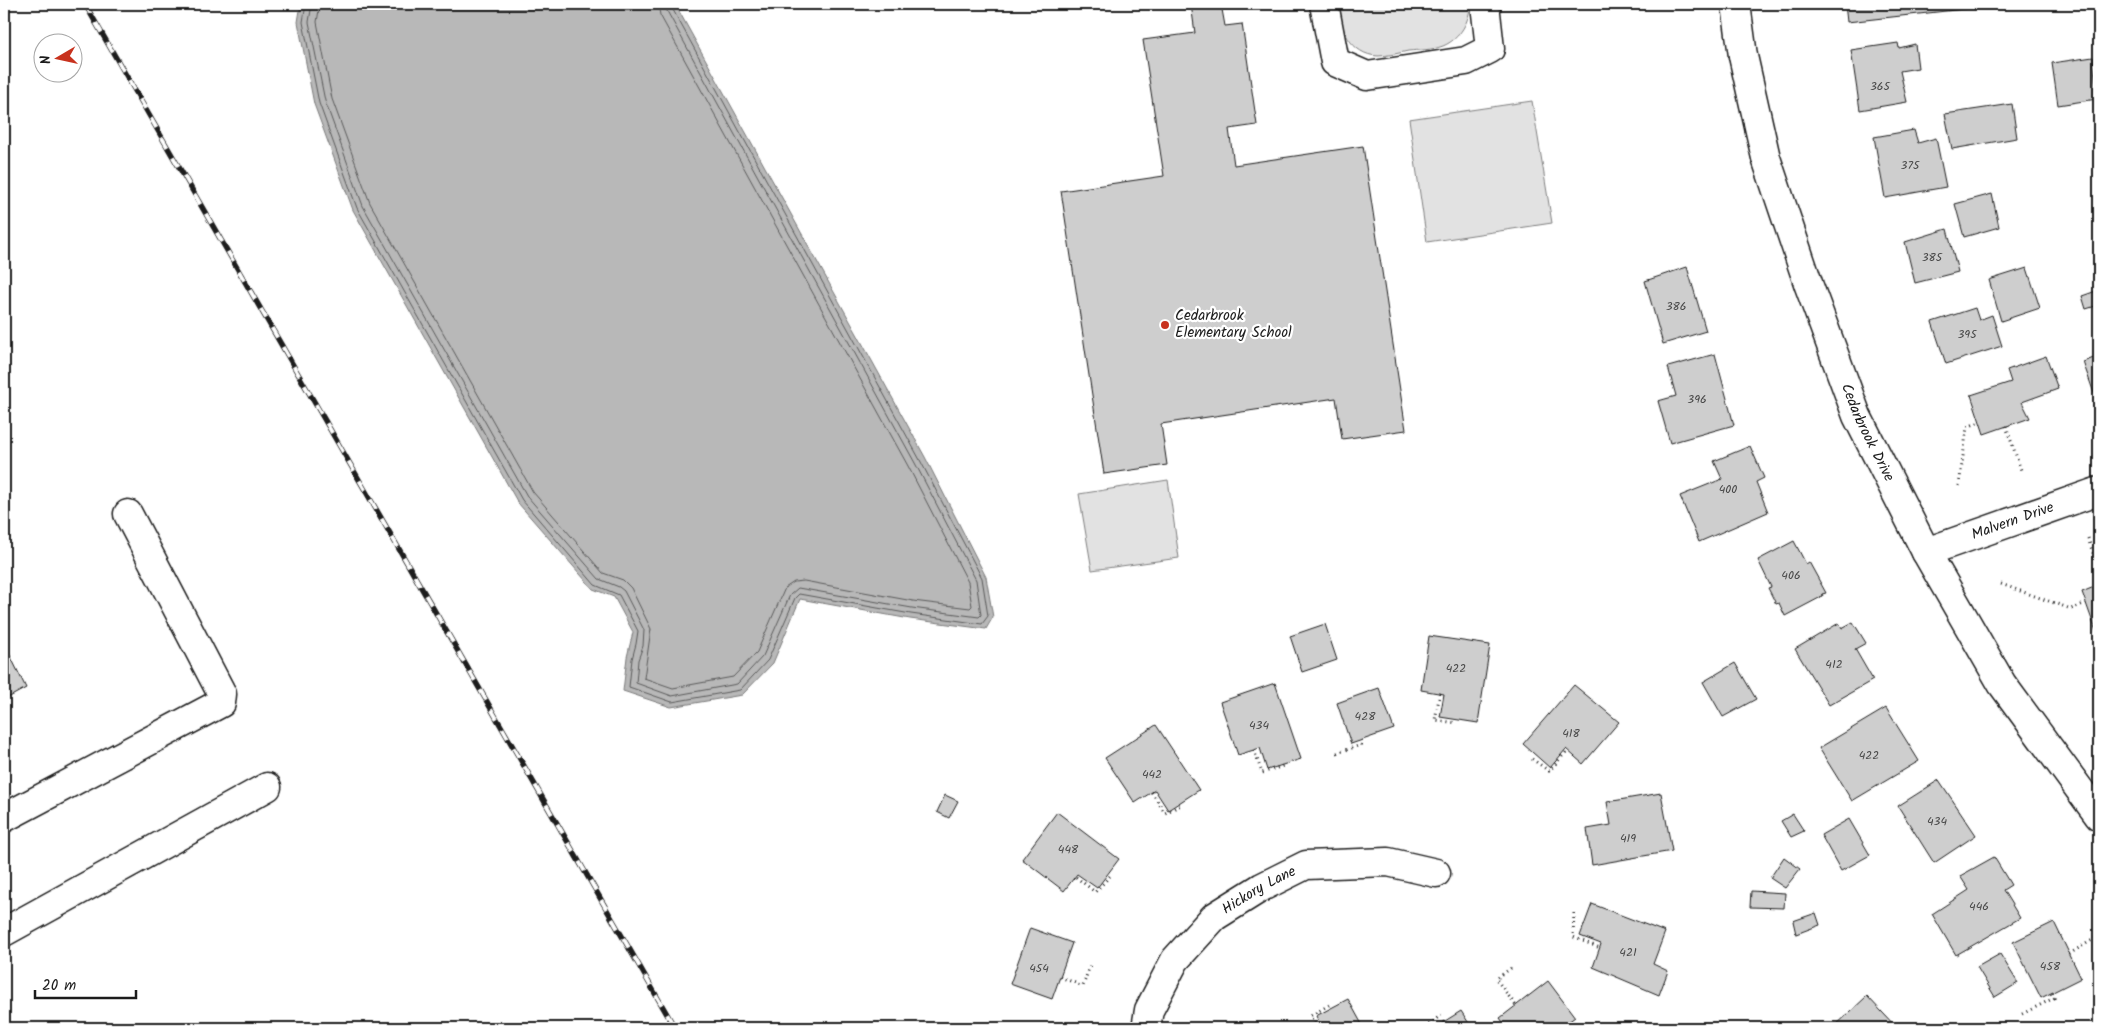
<svg xmlns="http://www.w3.org/2000/svg" width="2103" height="1032" viewBox="0 0 2103 1032" font-family="Kalam,sans-serif">
	<style>
		.green { fill: #e2e2e2; stroke: #7f7f7f }
		.water { fill: #b8b8b8; stroke: #7a7a7a }
		.lines { fill: none; stroke-linecap: round; stroke-linejoin: round }
		.shore { stroke: #5a5a5a; stroke-width: 1 }
		.building { fill: #cecece; stroke: #1c1c1c }
		.minor-casing { stroke: #1c1c1c; stroke-width: 31 }
		.path { stroke: #1c1c1c; stroke-width: 3; stroke-dasharray: 1 4; stroke-linecap: butt }
		.minor { stroke: #fff; stroke-width: 28 }
		.rail-casing { stroke: #1c1c1c; stroke-width: 5.5 }
		.rail { stroke: #fff; stroke-width: 4; stroke-dasharray: 11; stroke-linecap: butt }
		.poi-dot { fill: #c8321e; stroke: #fff; stroke-width: 2 }
		.labels { text-anchor: middle; dominant-baseline: central; stroke-width: 4.5; stroke-linejoin: round; paint-order: stroke }
		.number-label { font-size: 12px; fill: #484848 }
		.poi-label { font-size: 15px; fill: #1c1c1c; stroke: #fff; text-anchor: start }
		.street-label { font-size: 15px; fill: #1c1c1c; stroke: #fff }
	</style>
	<rect width="100%" height="100%" fill="#fff"/>
	<filter id="ink" filterUnits="userSpaceOnUse"><feTurbulence type="fractalNoise" baseFrequency=".02" numOctaves="2"/><feDisplacementMap in="SourceGraphic" scale="10" xChannelSelector="R" yChannelSelector="G"/><feConvolveMatrix kernelMatrix="1 2 1 2 8 2 1 2 1" color-interpolation-filters="sRGB"/></filter>
	<g filter="url(#ink)">
		<!-- green -->
		<path class="green" d="M1340 4H1470C1470 21 1460 39 1443 46 1433 50 1419 50 1408 51 1399 53 1388 56 1378 56 1351 55 1338 27 1340 4Z
			M1532 101 1552 223 1427 242 1409 119Z
			M1168 480 1179 558 1092 570 1079 494Z"/>
		<!-- water -->
		<path class="water" d="M301 4H675L925 457 986 577 993 617 986 629 910 619 800 599 773 663 742 695 671 707 623 691 627 657 633 632 614 597 593 589 518 503 353 210 314 104 298 22Z"/>
		<g class="lines">
			<!-- shore -->
			<path class="shore" d="M306 4 303 22 319 103 357 208 522 500 595 585 619 595 638 631 636 644 632 659 629 687 672 702 740 690 768 660 795 598 799 594 911 614 982 624 988 616 982 578 920 460 672 8 671 4
				M312 4 309 22 325 101 363 206 527 496 599 579 619 587 624 591 644 630 643 646 638 660 636 683 672 696 737 684 763 656 790 595 798 588 912 608 979 617 981 615 976 580 915 463 667 11 665 4
				M320 4 317 22 332 99 370 203 533 492 603 573 623 580 631 588 651 629 644 678 673 688 733 677 757 652 785 588 794 582 804 581 913 601 970 608 972 606 968 582 908 466 660 15 658 4"/>
		</g>
		<!-- building -->
		<path class="building" d="M1191 4H1221L1225 26 1242 24 1257 125 1229 129 1234 165 1363 146 1406 430 1342 439 1336 398 1161 424 1167 465 1104 474 1061 191 1164 176 1143 40 1195 33Z
			M1845 4H1991V6L1847 22Z
			M1898 43 1899 48 1915 44 1918 68 1900 71 1907 102 1860 110 1851 50Z
			M2093 57 2097 99 2058 105 2052 63Z
			M2012 104 2017 138 1952 149 1945 114Z
			M1914 130 1918 143 1936 138 1946 187 1885 198 1874 137Z
			M1992 194 1999 227 1964 237 1955 204Z
			M1947 229 1958 272 1915 283 1905 242Z
			M1687 267 1706 331 1663 344 1645 281Z
			M2027 268 2040 308 2001 321 1989 280Z
			M2099 290V305L2086 309 2082 296Z
			M1975 308 1979 320 1992 315 2002 346 1946 364 1932 322Z
			M1715 354 1734 425 1670 443 1658 401 1676 396 1668 367Z
			M2046 356 2058 389 2022 402 2030 418 1984 434 1971 395 2011 382 2007 370Z
			M2099 356V394L2095 396 2083 362Z
			M1750 446 1764 478 1756 482 1768 512 1699 542 1680 496 1722 479 1714 461Z
			M1794 541 1806 564 1809 562 1826 593 1822 594 1823 596 1785 616 1779 603 1776 604 1768 588 1771 587 1758 560Z
			M2099 585V633L2097 634 2082 592Z
			M1853 622 1866 643 1855 649 1873 680 1829 705 1795 649 1839 623 1842 628Z
			M1325 624 1337 660 1302 672 1290 636Z
			M1429 636 1490 645 1478 723 1440 717 1444 694 1421 690Z
			M4 643 26 688 4 700Z
			M1735 663 1756 699 1723 717 1703 682Z
			M1275 683 1301 759 1267 770 1260 748 1238 755 1220 702Z
			M1574 685 1619 722 1583 764 1566 749 1550 768 1523 744Z
			M1379 688 1394 729 1351 744 1337 703Z
			M1886 708 1919 761 1852 801 1819 748Z
			M1156 725 1199 790 1168 810 1155 790 1135 803 1105 758Z
			M1939 780 1976 835 1934 863 1898 806Z
			M1661 793 1672 851 1592 865 1587 829 1611 825 1607 802Z
			M945 795 958 801 949 818 937 812Z
			M1057 812 1119 859 1097 888 1077 874 1064 891 1022 859Z
			M1793 814 1804 831 1791 837 1781 821Z
			M1849 819 1870 855 1841 871 1821 835Z
			M1784 857 1800 869 1785 888 1770 878Z
			M1994 857 2011 885 2003 890 2020 918 1956 955 1932 914 1969 890 1960 876Z
			M1751 891 1785 893 1784 908 1750 907Z
			M1592 904 1665 932 1653 964 1668 971 1659 995 1593 967 1601 944 1580 936Z
			M1816 913 1820 925 1796 934 1793 921Z
			M2054 922 2081 978 2041 998 2013 942Z
			M1030 928 1072 943 1052 999 1010 984Z
			M2000 954 2018 983 1995 997 1977 967Z
			M1548 981 1575 1017 1560 1028H1507L1500 1018Z
			M1867 996 1897 1028H1833Z
			M1348 999 1364 1028H1322L1316 1016Z
			M1461 1011 1472 1028H1434L1445 1021Z"/>
		<g class="lines">
			<defs>
				<g id="minor">
					<path d="M1324 4 1335 62 1367 76 1466 61 1490 49 1485 4"/>
					<path id="s1" d="M1736 4 1743 56 1766 158 1809 286 1857 416 1926 552 2002 684 2099 816"/>
					<path id="s2" d="M1926 552 2099 491"/>
					<path d="M4 818 221 703 222 694 128 514"/>
					<path d="M4 932 267 787"/>
					<path id="s3" d="M1146 1028 1149 1010 1175 960 1214 917 1262 887 1306 865 1388 862 1436 873"/>
				</g>
			</defs>
			<!-- minor casing -->
			<use href="#minor" class="minor-casing"/>
			<!-- path -->
			<path class="path" d="M2006 426 2022 473
				M1959 486 1967 427 1980 422
				M2088 538 2099 571
				M2001 584 2071 609 2086 603
				M1440 693 1435 720 1457 723
				M1254 750 1262 773 1283 766
				M1337 753 1361 745 1359 741
				M1532 759 1549 771 1567 751
				M1152 792 1165 813 1181 805
				M1076 877 1095 892 1110 876
				M1574 913 1573 937 1600 948
				M2069 954 2099 936
				M1511 968 1496 979 1516 1006
				M1060 977 1083 986 1090 965
				M2022 1014 2054 998 2051 993
				M1317 1028 1310 1016 1329 1005
				M1425 1028 1441 1015"/>
			<!-- minor -->
			<use href="#minor" class="minor"/>
			<defs>
				<path id="rail" d="M85 4 675 1028"/>
			</defs>
			<!-- rail casing -->
			<use href="#rail" class="rail-casing"/>
			<!-- rail -->
			<use href="#rail" class="rail"/>
		</g>
	</g>
	<!-- markers -->
	<circle class="poi-dot" cx="1165" cy="325" r="5"/>
	<g class="labels">
		<!-- number labels -->
		<g class="number-label">
			<text x="1880" y="86">365</text>
			<text x="1910" y="165">375</text>
			<text x="1932" y="257">385</text>
			<text x="1676" y="306">386</text>
			<text x="1967" y="334">395</text>
			<text x="1697" y="399">396</text>
			<text x="1728" y="489">400</text>
			<text x="1791" y="575">406</text>
			<text x="1834" y="664">412</text>
			<text x="1456" y="668">422</text>
			<text x="1365" y="716">428</text>
			<text x="1259" y="725">434</text>
			<text x="1571" y="733">418</text>
			<text x="1869" y="755">422</text>
			<text x="1152" y="774">442</text>
			<text x="1937" y="821">434</text>
			<text x="1628" y="838">419</text>
			<text x="1068" y="849">448</text>
			<text x="1979" y="906">446</text>
			<text x="1628" y="952">421</text>
			<text x="2050" y="966">458</text>
			<text x="1039" y="968">454</text>
		</g>
		<!-- poi labels -->
		<g class="poi-label">
			<text x="1175" y="316">Cedarbrook<tspan x="1175" dy="17">Elementary School</tspan></text>
		</g>
		<!-- street labels -->
		<g class="street-label">
			<text stroke="none"><textPath href="#s1" startOffset="450">Cedarbrook Drive</textPath></text>
			<text stroke="none"><textPath href="#s2" startOffset="92">Malvern Drive</textPath></text>
			<text stroke="none"><textPath href="#s3" startOffset="185">Hickory Lane</textPath></text>
		</g>
	</g>
	<!-- margin -->
	<rect width="2103" height="1032" fill="none" stroke="#fff" stroke-width="20"/>
	<rect x="10" y="10" width="2083" height="1012" fill="none" stroke="#1c1c1c" stroke-width="2" filter="url(#ink)"/>
	<!-- north arrow -->
	<g transform="translate(58 58) rotate(261)"><circle r="24" fill="#ffffff" stroke="#a4a4a4"/>
	<path d="M0-4L9 19L0 12L-9 19Z" fill="#c8321e"/>
	<text y="-8" font-size="14" font-weight="bold" text-anchor="middle" fill="#1c1c1c">N</text>
	</g>
	<!-- scale -->
	<path d="M35 990v8h101v-8" fill="none" stroke="#1c1c1c" stroke-width="2.5"/>
	<text x="42" y="990" font-size="15" fill="#1c1c1c" stroke="#ffffff" stroke-width="4" paint-order="stroke">20 m</text>
</svg>
